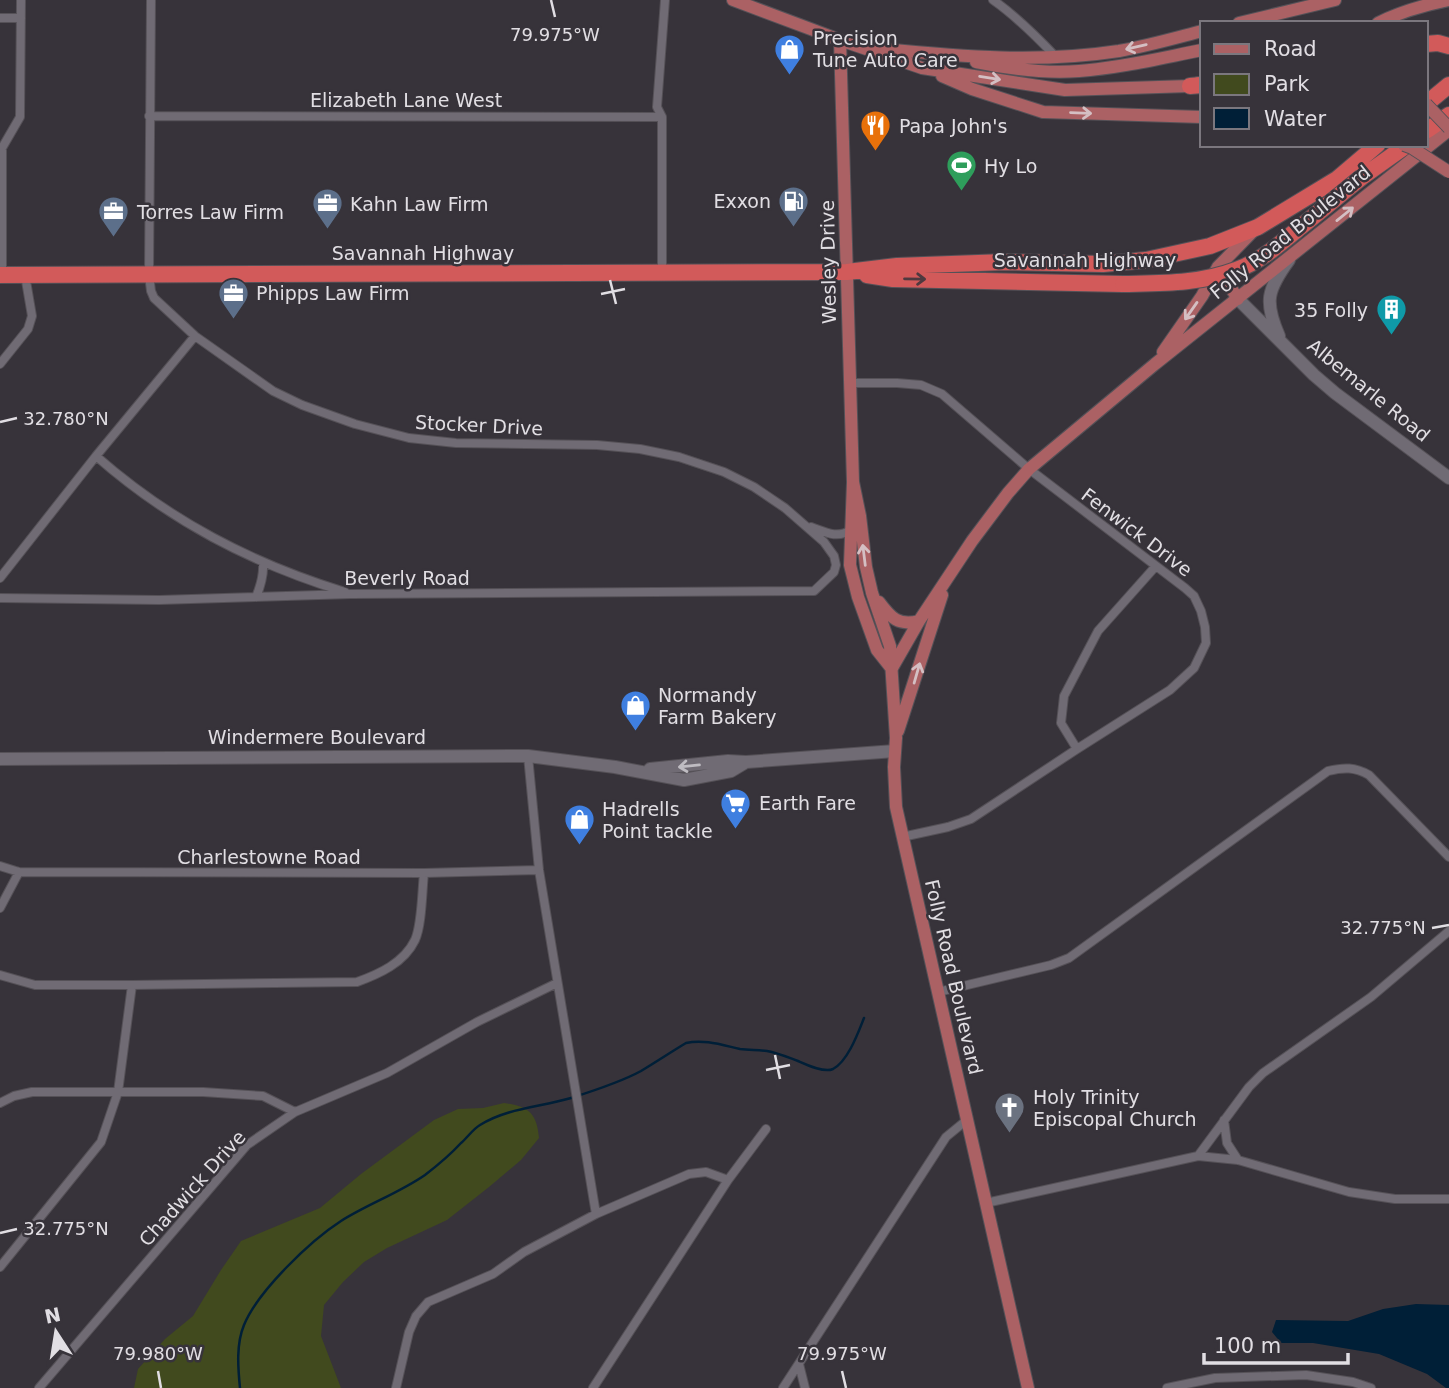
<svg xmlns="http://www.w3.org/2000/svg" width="1449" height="1388" viewBox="0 0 1449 1388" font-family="'DejaVu Sans',sans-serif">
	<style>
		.green { fill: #414a1e }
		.water { fill: #001f37 }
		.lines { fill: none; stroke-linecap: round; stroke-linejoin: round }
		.stream { stroke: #001f37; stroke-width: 2.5 }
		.street-casing { stroke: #555157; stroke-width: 10 }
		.secondary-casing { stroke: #555157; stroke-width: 14 }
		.primary-casing { stroke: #555157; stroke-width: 14 }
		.highway-casing { stroke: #555157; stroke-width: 18 }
		.street { stroke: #706b74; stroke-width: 8 }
		.secondary { stroke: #706b74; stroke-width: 12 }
		.primary { stroke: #ab6164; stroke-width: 12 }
		.highway { stroke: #d25a5a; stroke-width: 16 }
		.primary-bridge-casing { stroke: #555157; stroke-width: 14; stroke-linecap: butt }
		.highway-bridge-casing { stroke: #555157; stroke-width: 18; stroke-linecap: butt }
		.primary-bridge { stroke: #ab6164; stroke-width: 12 }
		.highway-bridge { stroke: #d25a5a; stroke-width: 16 }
		.oneway { stroke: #d4bfc3 }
		.oneway2 { stroke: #4e393f }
		.oneway3 { stroke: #bfbcc2 }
		.ticks { fill: none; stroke: #e1dee3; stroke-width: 2.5 }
		.labels { text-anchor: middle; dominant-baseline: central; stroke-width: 5; stroke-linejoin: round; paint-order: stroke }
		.poi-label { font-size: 19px; fill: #e1dee3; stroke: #37333a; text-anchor: start }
		.street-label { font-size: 19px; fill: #e1dee3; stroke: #37333a }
		.ticks-label { font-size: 18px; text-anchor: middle; fill: #e1dee3; stroke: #37333a; stroke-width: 5; stroke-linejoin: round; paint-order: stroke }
	</style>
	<rect width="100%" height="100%" fill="#37333a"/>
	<!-- green -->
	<path class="green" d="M504 1103C528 1106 537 1113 539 1138L521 1160 489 1187 447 1220 387 1248 364 1262 343 1282 324 1305 321 1336 341 1388H134L138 1369 165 1339 193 1316 221 1270 241 1241 320 1208 361 1174 434 1120 458 1109 483 1108Z"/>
	<!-- water -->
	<path class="water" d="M1416 1304 1449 1305V1388H1446L1427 1374 1379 1354 1313 1343H1281L1272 1332 1276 1320 1348 1321 1383 1309Z"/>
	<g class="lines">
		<!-- stream -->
		<path class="stream" d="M240 1388C238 1368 236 1344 244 1325 258 1291 310 1241 341 1221 368 1204 399 1193 425 1175 438 1165 450 1155 461 1143 467 1138 473 1129 480 1125 507 1108 541 1107 571 1098 593 1091 621 1082 641 1071 656 1062 671 1052 686 1043 704 1039 722 1045 740 1049 749 1050 757 1050 767 1051 778 1053 787 1057 798 1061 807 1065 824 1073 833 1069 848 1061 858 1033 864 1018"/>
		<defs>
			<path id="street" d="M993 0C1016 16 1036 36 1056 57
				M0 18H21
				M149 116 662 117
				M662 272V117L657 107 665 0
				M2 275V148L20 117 21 0
				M0 364 28 329 32 316 25 275
				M850 383H897L921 385 942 394 1029 469 1185 588 1194 596 1201 611 1205 627 1206 643 1194 668 1170 690 1077 749 971 819 948 827 902 837
				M96 456C170 521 251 563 345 592
				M811 527C825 532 837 539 851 530
				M0 578 96 456 195 336
				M256 597C261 585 264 575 263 562
				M0 598 159 600 351 594 814 591 834 572 836 565 834 556 824 542 785 508 754 487 724 472 679 457 640 449 597 445 456 443 409 438 355 424 302 405 273 391 195 336 154 298 151 291 149 275 151 0
				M1077 749 1061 723 1064 696 1098 631 1155 567
				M528 756 539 870 596 1214
				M0 866 19 872 424 873 539 870
				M0 908 19 872
				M0 975 35 985H132L357 982C379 974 404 963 415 940 422 925 422 891 424 873
				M938 992 1051 965 1069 958 1328 771C1344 767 1355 767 1369 775L1449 857
				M0 1103 14 1096 32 1092H203L263 1096 295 1112
				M1224 1120 1227 1143 1238 1160
				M1198 1156 1249 1087 1263 1073 1371 997 1449 931
				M986 1203 1198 1156 1238 1160 1349 1192 1395 1199H1449
				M0 1267 101 1142 118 1092 132 985
				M799 1364 805 1388
				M39 1388 247 1145 295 1112 387 1073 477 1022 557 983
				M396 1388 409 1332 416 1316 428 1302 493 1274 524 1252 596 1214 689 1174 706 1172 728 1180
				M593 1388 728 1180 766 1129
				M783 1388 946 1137 968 1119
				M1167 1388 1215 1378 1306 1375 1353 1382 1371 1388"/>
			<path id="secondary" d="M1238 299 1314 375 1335 393 1449 478
				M1279 336C1264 302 1267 290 1289 260
				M0 759 528 756 615 767 684 780 731 771 746 762
				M650 769 728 761 746 762 895 751"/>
			<path id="primary" d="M733 0 840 40 922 68 1065 90 1190 86 1199 83
				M1239 23 1335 0
				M1378 23C1400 12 1424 5 1449 0
				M840 40 853 482 850 565 858 597 877 650 892 669
				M884 49C962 57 1041 63 1119 51 1147 46 1175 38 1202 31
				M976 62C1010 69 1044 74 1079 71 1120 68 1161 58 1202 50
				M942 76 972 89 1043 112 1202 117
				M1225 265C1224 279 1231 288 1238 299
				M1163 352 1202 296 1218 267 1254 230
				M853 482 860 516 866 567 872 593 890 646 896 738 894 767 896 807 1028 1388
				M879 602C891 618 898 626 919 621
				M892 668 919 621 972 541 1008 493 1029 469 1155 364 1449 130
				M898 731 942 595"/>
			<path id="highway" d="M1426 44 1438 43 1449 46
				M1190 86 1202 85
				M1426 104 1449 85
				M1426 131 1449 115
				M1362 177 1407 145
				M0 275 847 272 897 266 1005 262 1103 264 1146 260 1210 246 1258 227 1337 179 1377 145
				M867 275 893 279 1123 284"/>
		</defs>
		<!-- street casing -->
		<use href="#street" class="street-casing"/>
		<!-- secondary casing -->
		<use href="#secondary" class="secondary-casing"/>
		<!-- primary casing -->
		<use href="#primary" class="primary-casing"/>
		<!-- highway casing -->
		<use href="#highway" class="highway-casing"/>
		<!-- street -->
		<use href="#street" class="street"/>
		<!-- secondary -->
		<use href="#secondary" class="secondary"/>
		<!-- primary -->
		<use href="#primary" class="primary"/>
		<!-- highway -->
		<use href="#highway" class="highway"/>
		<defs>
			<path id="primary-bridge" d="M1426 104 1449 128
				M1404 145 1412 148 1449 172"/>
			<path id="highway-bridge" d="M1123 284C1161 283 1199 284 1236 270 1262 261 1282 242 1303 225 1323 209 1342 193 1362 177"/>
		</defs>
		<!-- primary-bridge casing -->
		<use href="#primary-bridge" class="primary-bridge-casing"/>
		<!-- highway-bridge casing -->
		<use href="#highway-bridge" class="highway-bridge-casing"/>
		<!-- primary-bridge -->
		<use href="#primary-bridge" class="primary-bridge"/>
		<!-- highway-bridge -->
		<use href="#highway-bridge" class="highway-bridge"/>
	</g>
	<!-- one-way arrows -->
	<defs><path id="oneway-shaft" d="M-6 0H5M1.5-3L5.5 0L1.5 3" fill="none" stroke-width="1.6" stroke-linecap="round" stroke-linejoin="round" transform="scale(1.75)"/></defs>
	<g class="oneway">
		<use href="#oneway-shaft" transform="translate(1136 47) rotate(167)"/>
		<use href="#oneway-shaft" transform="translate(990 78) rotate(9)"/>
		<use href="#oneway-shaft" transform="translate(1081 113) rotate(2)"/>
		<use href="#oneway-shaft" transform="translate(1345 214) rotate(-39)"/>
		<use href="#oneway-shaft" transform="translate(1191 311) rotate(125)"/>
		<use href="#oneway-shaft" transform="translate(864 555) rotate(-97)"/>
		<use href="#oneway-shaft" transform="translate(917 673) rotate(-74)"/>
	</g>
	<use class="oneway2" href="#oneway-shaft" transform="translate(915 279) rotate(1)"/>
	<use class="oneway3" href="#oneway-shaft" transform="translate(689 766) rotate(174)"/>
	<!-- ticks -->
	<path class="ticks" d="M551 0 555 17M610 280 616 304M601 294 625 289M0 422 17 418M1432 928 1449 925M775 1055 780 1079M766 1070 790 1065M0 1233 17 1229M158 1371 161 1388M842 1371 846 1388"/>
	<!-- icons -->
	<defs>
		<symbol id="shop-pin" viewBox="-11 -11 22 30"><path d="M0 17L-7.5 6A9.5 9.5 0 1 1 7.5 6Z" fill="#3f7fe0" stroke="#37333a"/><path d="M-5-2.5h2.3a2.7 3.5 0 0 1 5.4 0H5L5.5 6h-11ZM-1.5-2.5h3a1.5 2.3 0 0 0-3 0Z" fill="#fff"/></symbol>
		<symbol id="restaurant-pin" viewBox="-11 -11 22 30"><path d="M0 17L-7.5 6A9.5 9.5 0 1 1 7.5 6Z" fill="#e8710a" stroke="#37333a"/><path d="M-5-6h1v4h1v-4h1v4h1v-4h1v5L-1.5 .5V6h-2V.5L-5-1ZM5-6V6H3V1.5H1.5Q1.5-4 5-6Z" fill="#fff"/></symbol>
		<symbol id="stadium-pin" viewBox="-11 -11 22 30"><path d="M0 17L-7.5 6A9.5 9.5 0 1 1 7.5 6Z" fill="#2e9e5b" stroke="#37333a"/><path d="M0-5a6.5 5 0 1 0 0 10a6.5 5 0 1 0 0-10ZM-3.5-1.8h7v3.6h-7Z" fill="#fff"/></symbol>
		<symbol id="fuel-pin" viewBox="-11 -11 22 30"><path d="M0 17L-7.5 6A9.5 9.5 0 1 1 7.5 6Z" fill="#5c6f8a" stroke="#37333a"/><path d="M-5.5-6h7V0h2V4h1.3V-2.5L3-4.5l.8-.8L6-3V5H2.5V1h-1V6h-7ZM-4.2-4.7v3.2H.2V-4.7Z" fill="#fff"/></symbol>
		<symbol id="office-pin" viewBox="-11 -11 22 30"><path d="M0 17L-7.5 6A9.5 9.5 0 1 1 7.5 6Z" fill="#5c6f8a" stroke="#37333a"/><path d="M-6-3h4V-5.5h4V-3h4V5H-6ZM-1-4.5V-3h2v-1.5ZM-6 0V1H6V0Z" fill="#fff"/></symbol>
		<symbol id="building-pin" viewBox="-11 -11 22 30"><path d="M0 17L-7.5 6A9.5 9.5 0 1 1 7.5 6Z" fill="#0f9aa8" stroke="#37333a"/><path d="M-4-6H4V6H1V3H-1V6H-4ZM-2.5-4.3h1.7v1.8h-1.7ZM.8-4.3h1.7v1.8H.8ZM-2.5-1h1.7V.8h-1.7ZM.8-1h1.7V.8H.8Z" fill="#fff"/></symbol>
		<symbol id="supermarket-pin" viewBox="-11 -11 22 30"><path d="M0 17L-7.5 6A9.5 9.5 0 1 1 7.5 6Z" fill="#3f7fe0" stroke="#37333a"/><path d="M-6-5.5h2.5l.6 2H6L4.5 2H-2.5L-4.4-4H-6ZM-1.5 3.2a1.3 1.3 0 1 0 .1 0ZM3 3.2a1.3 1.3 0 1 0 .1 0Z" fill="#fff"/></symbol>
		<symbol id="church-pin" viewBox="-11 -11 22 30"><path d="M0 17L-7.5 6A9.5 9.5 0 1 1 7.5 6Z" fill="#6b7280" stroke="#37333a"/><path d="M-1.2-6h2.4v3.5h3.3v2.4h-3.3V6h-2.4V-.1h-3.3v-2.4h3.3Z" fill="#fff"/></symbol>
	</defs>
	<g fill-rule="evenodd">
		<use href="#shop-pin" x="772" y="32" width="35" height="47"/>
		<use href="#restaurant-pin" x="858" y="108" width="35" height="47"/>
		<use href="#stadium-pin" x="944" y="148" width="35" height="47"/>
		<use href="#fuel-pin" x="776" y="184" width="35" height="47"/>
		<use href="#office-pin" x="310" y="186" width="35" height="47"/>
		<use href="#office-pin" x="96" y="194" width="35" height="47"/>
		<use href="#office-pin" x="216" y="276" width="35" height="47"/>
		<use href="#building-pin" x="1374" y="292" width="35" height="47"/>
		<use href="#shop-pin" x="618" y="688" width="35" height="47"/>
		<use href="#supermarket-pin" x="718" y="786" width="35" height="47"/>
		<use href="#shop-pin" x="562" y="802" width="35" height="47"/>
		<use href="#church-pin" x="992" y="1090" width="35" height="47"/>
	</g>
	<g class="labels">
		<!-- poi labels -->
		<g class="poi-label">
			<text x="813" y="38">Precision<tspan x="813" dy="22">Tune Auto Care</tspan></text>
			<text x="899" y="126">Papa John's</text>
			<text x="984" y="166">Hy Lo</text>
			<text x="771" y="201" text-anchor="end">Exxon</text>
			<text x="350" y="204">Kahn Law Firm</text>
			<text x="137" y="212">Torres Law Firm</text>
			<text x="256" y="293">Phipps Law Firm</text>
			<text x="1368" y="310" text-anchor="end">35 Folly</text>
			<text x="658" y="695">Normandy<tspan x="658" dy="22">Farm Bakery</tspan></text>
			<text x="759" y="803">Earth Fare</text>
			<text x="602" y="809">Hadrells<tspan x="602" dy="22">Point tackle</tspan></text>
			<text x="1033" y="1097">Holy Trinity<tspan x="1033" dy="22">Episcopal Church</tspan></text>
		</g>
		<!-- street labels -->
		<g class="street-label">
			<text x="406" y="100">Elizabeth Lane West</text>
			<text transform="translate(1290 232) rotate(-39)">Folly Road Boulevard</text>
			<text x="423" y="253">Savannah Highway</text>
			<text x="1085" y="260">Savannah Highway</text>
			<text transform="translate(828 262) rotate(-91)">Wesley Drive</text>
			<text transform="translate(1369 390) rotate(39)">Albemarle Road</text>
			<text transform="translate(479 425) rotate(3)">Stocker Drive</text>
			<text transform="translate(1137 532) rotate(37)">Fenwick Drive</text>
			<text x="407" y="578">Beverly Road</text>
			<text x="317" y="737">Windermere Boulevard</text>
			<text x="269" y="857">Charlestowne Road</text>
			<text transform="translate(954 977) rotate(77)">Folly Road Boulevard</text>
			<text transform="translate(192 1188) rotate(-48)">Chadwick Drive</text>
		</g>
	</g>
	<g class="ticks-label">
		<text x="555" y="41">79.975°W</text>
		<text x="66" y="425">32.780°N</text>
		<text x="1383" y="934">32.775°N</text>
		<text x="66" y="1235">32.775°N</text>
		<text x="158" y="1360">79.980°W</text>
		<text x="842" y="1360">79.975°W</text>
	</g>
	<!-- legend -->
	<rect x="1200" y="21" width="228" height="126" fill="#37333a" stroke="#7b777e" stroke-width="2"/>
	<rect x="1214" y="44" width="35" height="10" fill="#ab6164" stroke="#7b777e" stroke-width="2"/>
	<text x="1264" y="56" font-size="21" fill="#e1dee3">Road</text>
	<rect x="1214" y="74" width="35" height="21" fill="#414a1e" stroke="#7b777e" stroke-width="2"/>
	<text x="1264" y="91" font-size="21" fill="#e1dee3">Park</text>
	<rect x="1214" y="108" width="35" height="21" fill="#001f37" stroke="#7b777e" stroke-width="2"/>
	<text x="1264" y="126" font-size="21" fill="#e1dee3">Water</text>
	<!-- north arrow -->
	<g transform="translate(56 1332) rotate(348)" stroke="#37333a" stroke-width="5" paint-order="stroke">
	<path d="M0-5L12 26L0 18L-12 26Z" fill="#e1dee3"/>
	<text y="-10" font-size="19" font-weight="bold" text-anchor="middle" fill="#e1dee3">N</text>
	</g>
	<!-- scale -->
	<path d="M1204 1353v10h144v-10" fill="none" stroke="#e1dee3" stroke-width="3.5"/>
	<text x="1214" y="1353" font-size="21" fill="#e1dee3" stroke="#37333a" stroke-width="5" paint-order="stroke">100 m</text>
</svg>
